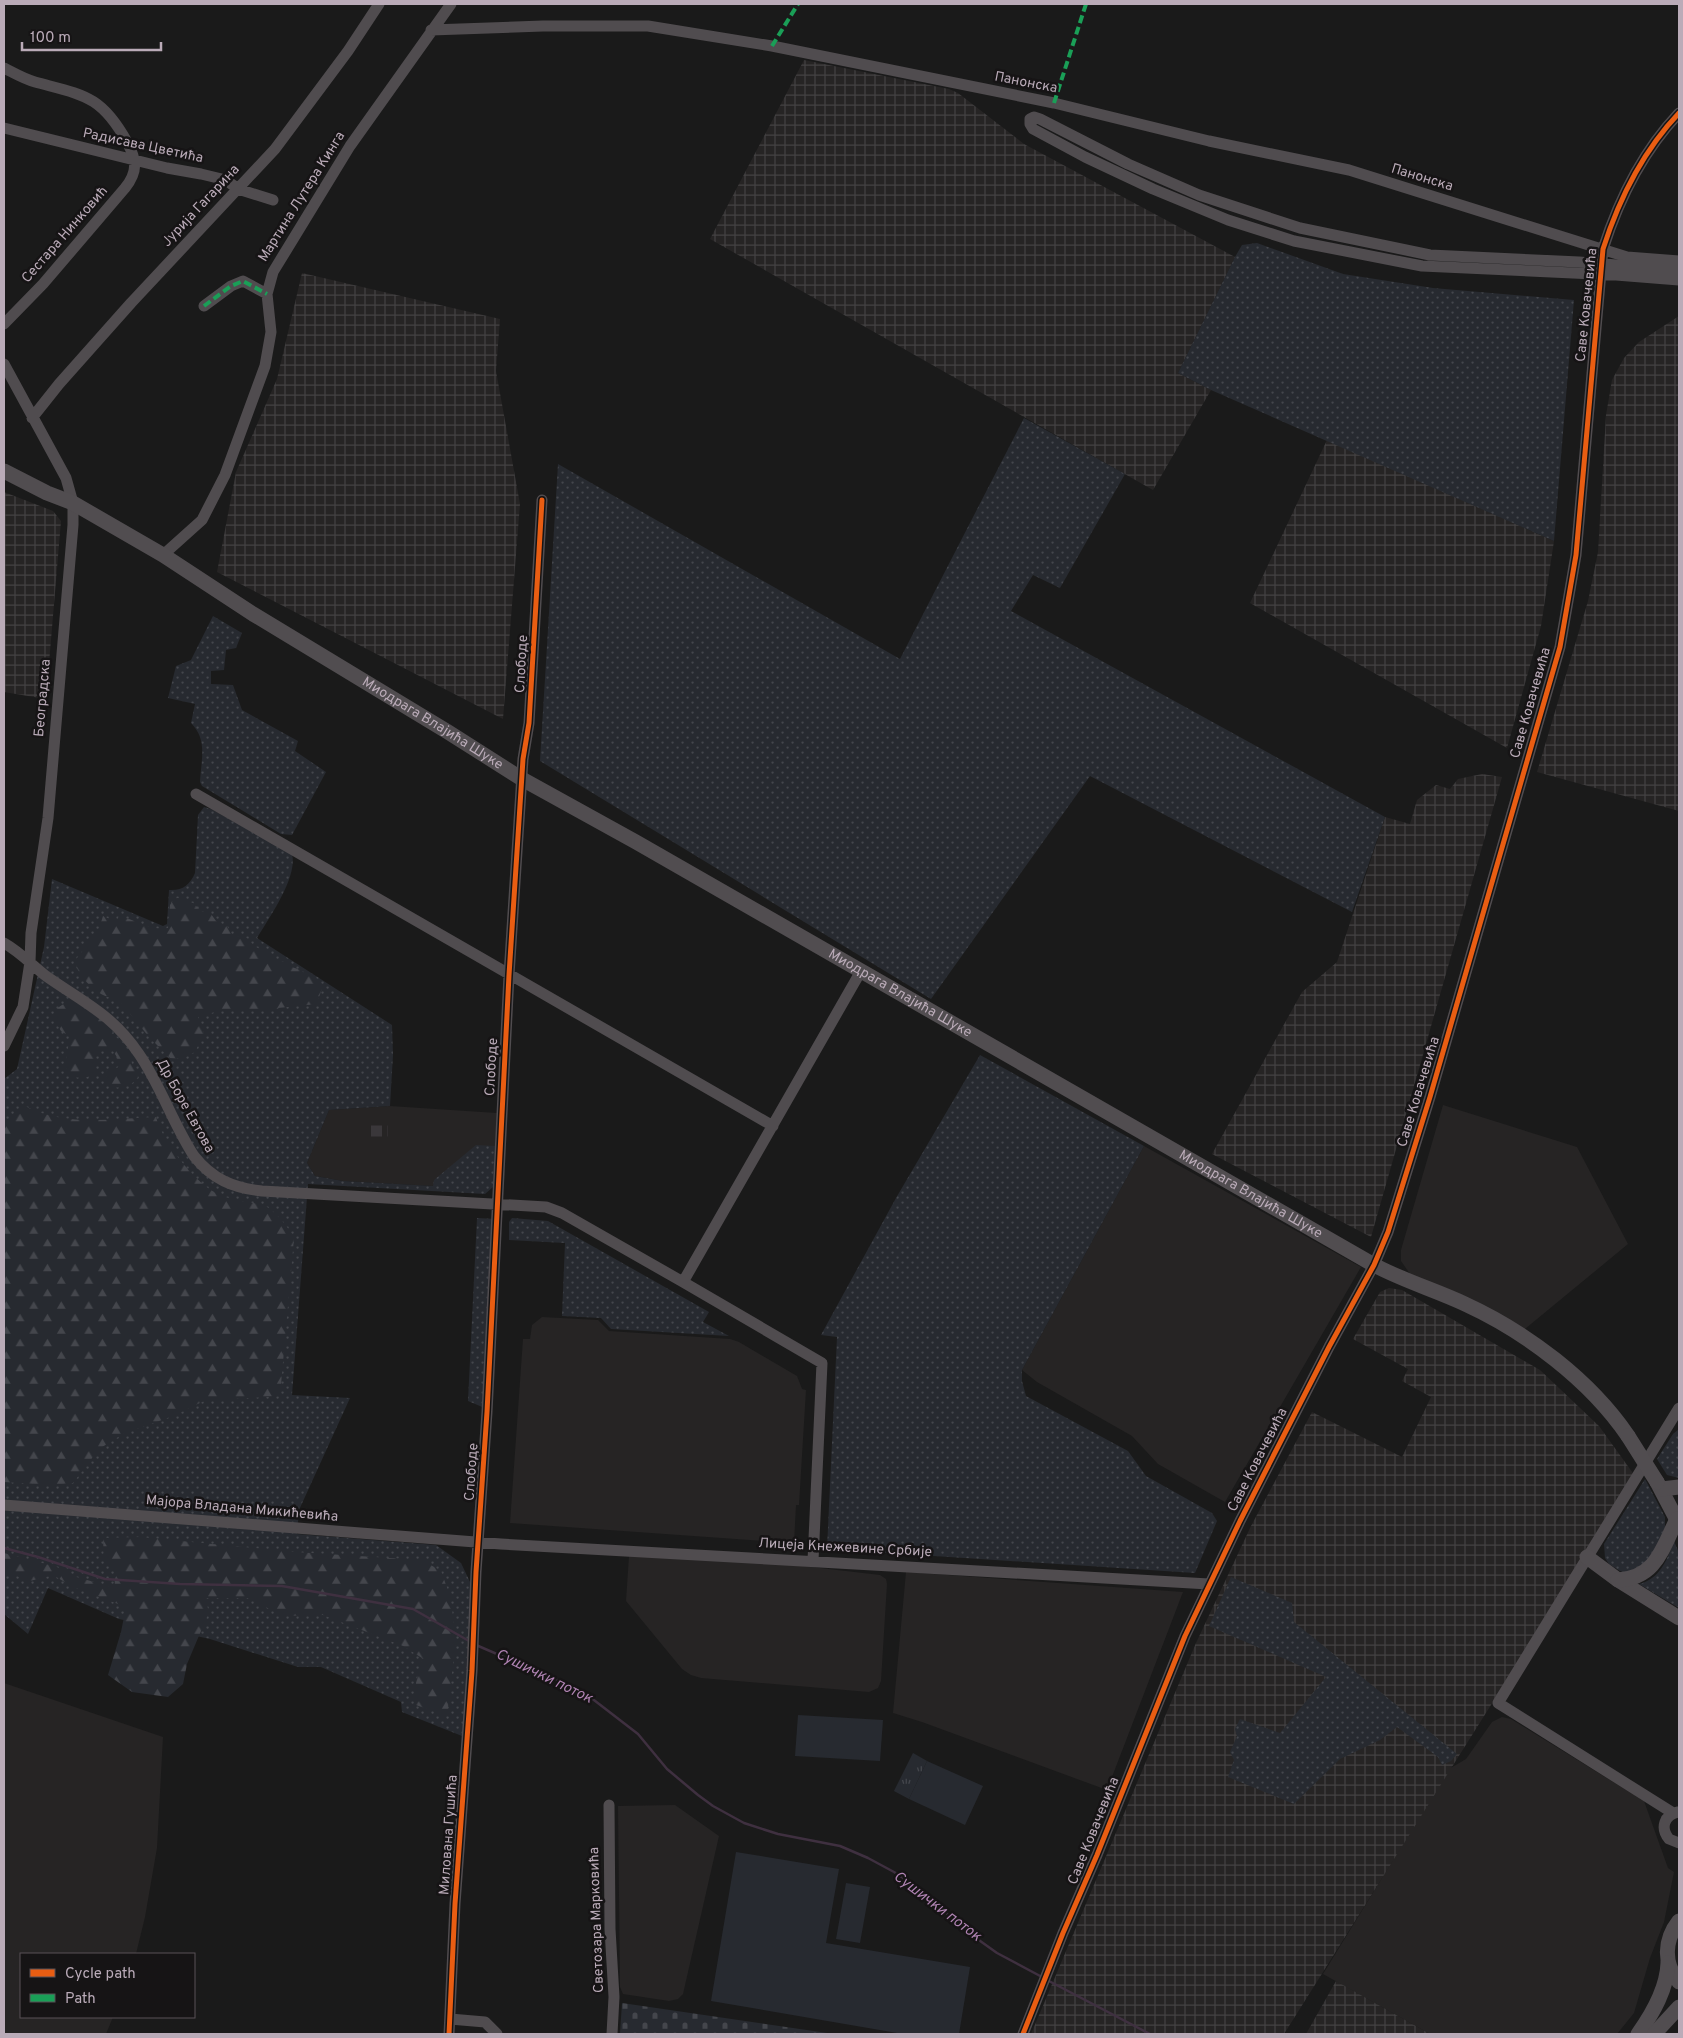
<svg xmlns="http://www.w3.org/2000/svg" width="1683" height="2038" viewBox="0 0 1683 2038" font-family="Overpass,sans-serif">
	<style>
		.built { fill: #262424 }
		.industrial { fill: url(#industrial-grid) }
		.grass { fill: url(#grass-dots) }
		.forest { fill: url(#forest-firs) }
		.cemetery { fill: url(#cemetery-stones) }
		.park { fill: url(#park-tufts) }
		.pitch { fill: #272a30 }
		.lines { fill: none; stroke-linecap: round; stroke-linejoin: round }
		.stream { stroke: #3f3040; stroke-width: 2.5 }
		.minor-tunnel { stroke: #3a373a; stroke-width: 11; stroke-dasharray: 11 5.5; stroke-linecap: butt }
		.minor { stroke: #504c4f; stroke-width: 11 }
		.major { stroke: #514d50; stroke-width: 15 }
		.major-bridge { stroke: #514d50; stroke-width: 15 }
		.quiet { stroke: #1a9f57; stroke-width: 4; stroke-dasharray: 8 4; stroke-linecap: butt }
		.cycleway-casing { stroke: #161415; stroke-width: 8 }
		.cycleway { stroke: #e95d12; stroke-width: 5 }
		.labels { text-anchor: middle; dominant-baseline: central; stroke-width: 5; stroke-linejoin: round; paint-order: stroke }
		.street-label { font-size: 14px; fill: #baabb8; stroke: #161415 }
		.water-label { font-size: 15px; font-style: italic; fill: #b184b4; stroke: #161415 }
	</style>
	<defs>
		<pattern id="industrial-grid" width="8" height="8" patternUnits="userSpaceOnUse" patternTransform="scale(1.25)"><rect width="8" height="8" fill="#262424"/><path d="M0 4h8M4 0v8" fill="none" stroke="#434142"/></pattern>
		<pattern id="grass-dots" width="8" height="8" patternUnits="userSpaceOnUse" patternTransform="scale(1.25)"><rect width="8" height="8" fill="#272a30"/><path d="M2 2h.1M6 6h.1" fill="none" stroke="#44464c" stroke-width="1.8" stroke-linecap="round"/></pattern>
		<pattern id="forest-firs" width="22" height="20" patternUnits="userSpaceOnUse" patternTransform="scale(1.25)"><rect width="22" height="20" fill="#272a30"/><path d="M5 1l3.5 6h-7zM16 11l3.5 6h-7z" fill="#44464c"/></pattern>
		<pattern id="cemetery-stones" width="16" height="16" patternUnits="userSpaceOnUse" patternTransform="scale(1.25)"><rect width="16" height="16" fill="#272a30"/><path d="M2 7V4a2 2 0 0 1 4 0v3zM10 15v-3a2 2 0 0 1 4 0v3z" fill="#44464c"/></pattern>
		<pattern id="park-tufts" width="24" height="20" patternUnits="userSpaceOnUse" patternTransform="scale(1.25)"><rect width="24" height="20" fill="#272a30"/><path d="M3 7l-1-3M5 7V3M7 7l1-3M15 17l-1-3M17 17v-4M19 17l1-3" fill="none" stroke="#44464c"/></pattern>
	</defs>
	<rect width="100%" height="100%" fill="#1a1a1a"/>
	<!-- built -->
	<path class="built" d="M1443 1105 1577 1147 1628 1244 1519 1334 1410 1274 1401 1261V1250Z
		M390 1106 497 1113 495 1146 433 1186 343 1181 315 1176 307 1163 329 1110Z
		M1144 1146 1361 1267 1225 1502 1158 1464 1132 1436 1037 1382 1022 1370Z
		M542 1317 598 1320 609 1331 730 1339 739 1342 797 1376 802 1389 806 1390 799 1505H796L794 1543 510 1523 523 1339H530L532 1325Z
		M629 1556 786 1564 880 1575 886 1579 887 1584 881 1681 878 1688 869 1692 701 1678 691 1675 682 1669 626 1601Z
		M906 1572 1183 1592 1107 1790 922 1722 893 1713Z
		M4 1683 163 1737 157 1848 145 1917 136 1954H21V2017H113L106 2034H4Z
		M1502 1717 1511 1719 1644 1801 1668 1868 1674 1872 1664 1922 1650 1958 1634 2013 1617 2034H1430L1323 1974 1449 1769 1466 1759 1492 1722Z
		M675 1805 719 1836 683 1994 678 1999 669 2001 623 1994 620 1987 618 1806Z"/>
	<!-- industrial -->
	<path class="industrial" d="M804 60 949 89 958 93 1024 144 1235 257 1178 373 1211 390 1153 490 710 239Z
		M302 273 500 319 496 371 520 504 503 719 217 572 236 472 277 379Z
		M1679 316V811L1537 772 1588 601 1598 552 1606 415 1612 380 1624 358 1639 342Z
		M1327 440 1554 541 1541 626 1507 748 1250 603Z
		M4 492 53 511 61 521 46 699 4 692Z
		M1482 774 1502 777 1371 1237 1212 1154 1302 992 1337 962 1385 817 1410 824 1417 800 1436 785 1450 789 1458 779Z
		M1389 1288 1402 1290 1540 1370 1599 1426 1635 1476 1284 2034H1031L1196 1643 1251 1526 1312 1412 1402 1457 1431 1397 1402 1381 1408 1369 1353 1339 1380 1292Z
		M1336 1981 1430 2034H1306Z"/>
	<!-- grass -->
	<path class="grass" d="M1257 243 1343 274 1433 288 1574 300 1554 541 1211 390 1178 373 1235 257 1242 245Z
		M1024 418 1125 474 1060 588 1033 575 1011 611 1385 817 1352 912 1090 776 931 999 540 761 558 464 900 659Z
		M213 616 242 633 236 648 226 650 224 670 211 671V684L233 685 242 710 298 741 295 751 326 772 292 835 281 834 202 786 200 782C201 760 208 740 191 723L195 704 168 698 176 666 191 660Z
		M204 807 211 809 292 854C298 877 269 918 257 938L392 1025 393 1055 390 1106 329 1110 307 1163 315 1176 343 1181 433 1186 434 1180 476 1145 495 1146 493 1187 485 1194 308 1184 292 1395 350 1398 299 1510 297 1534 436 1545 461 1563 471 1584 467 1738 402 1712 401 1702 321 1667H298L210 1639 119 1619 48 1588 28 1634 4 1614V1079L17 1069 44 947 52 879 163 926 167 924 169 890C182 891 190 885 195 873L198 815Z
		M980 1055 1144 1146 1022 1370V1381L1026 1396 1128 1451 1146 1476 1212 1513 1217 1521 1195 1573 827 1549 837 1337 821 1335 896 1198Z
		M477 1218 496 1219 487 1409 468 1401Z
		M512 1218 548 1221 709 1312 703 1322 729 1336 611 1329 601 1318 562 1316 565 1243 509 1240V1222Z
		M1679 1429V1478L1667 1475 1657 1459 1673 1434Z
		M1645 1479 1665 1517V1528L1649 1562 1627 1573 1620 1571 1609 1564 1605 1558 1604 1544Z
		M1674 1541 1679 1553V1608L1639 1584C1660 1579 1667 1560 1674 1541Z
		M1231 1577 1292 1603 1294 1622 1457 1754 1451 1761 1442 1765 1438 1757 1397 1727 1380 1740 1340 1759 1294 1804 1228 1777 1234 1760 1230 1752 1237 1736 1235 1729 1240 1719 1280 1733 1326 1677 1209 1626Z"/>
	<!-- forest -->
	<path class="forest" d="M178 898 193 903 201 911 211 914 216 921 227 926 232 935 247 938 254 946 266 952 273 960 286 962C291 968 293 967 300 970 308 974 316 981 322 988L317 1004 268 1009H225L198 1017 204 1033 195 1052 182 1059 170 1058 149 1037 123 1005 114 998C101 998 84 982 78 970 76 967 77 961 77 958L99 929 103 916 116 922 119 916C134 919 153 932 168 928L170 905 174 899Z
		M71 999 104 1020 116 1037 123 1043 138 1077C130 1089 117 1089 105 1085L107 1070 117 1068 121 1064 112 1049 102 1050 95 1054 96 1074C86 1078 77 1080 68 1074L65 1065 70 1037 61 1031 53 1017 56 1009Z
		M23 1105C62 1127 113 1119 156 1117 162 1141 193 1180 214 1192 230 1201 246 1201 263 1205 273 1208 290 1229 294 1238L280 1396 204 1401 173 1416 123 1434 99 1449 73 1483 51 1485 4 1482V1129Z
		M140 1537 295 1552 422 1560 441 1571 450 1596 456 1638 447 1716 416 1705V1683L422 1658 403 1646 323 1615 283 1616 248 1598H205L209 1612 187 1664 183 1684 168 1697 132 1692 108 1675 121 1632 126 1607 73 1587 53 1575 30 1581 4 1571V1553L57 1567 73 1576 115 1588 114 1567 104 1561 103 1538Z"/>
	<!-- cemetery -->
	<path class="cemetery" d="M622 2003 834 2034H620Z"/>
	<!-- park -->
	<path class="park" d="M913 1753 927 1761 909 1799 894 1791Z"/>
	<!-- pitch -->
	<path class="pitch" d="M798 1715 883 1720 880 1761 795 1756Z
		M927 1761 983 1786 965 1825 909 1799Z
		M736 1852 839 1869 826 1943 970 1967 959 2034H903L711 2001Z
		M846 1883 870 1887 860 1943 836 1939Z"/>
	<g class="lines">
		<!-- stream -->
		<path class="stream" d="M4 1548 38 1557 105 1579 180 1584 282 1586 413 1609 469 1641
			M476 1645 566 1684 590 1697 638 1734 667 1769 698 1795 713 1806 744 1823 778 1834 840 1846 868 1858 894 1872 920 1890 969 1933 997 1953 1042 1977
			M1047 1980 1150 2034"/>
		<!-- minor-tunnel -->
		<path class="minor-tunnel" d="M371 1131H388"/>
		<!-- minor -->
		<path class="minor" d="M431 30 543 26H648L772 46 1054 103 1209 141 1349 170 1627 257 1679 261
			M4 68C14 73 24 79 35 82 83 95 101 95 127 142 137 160 138 172 125 188L43 284 4 324
			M4 128 167 168 201 174 226 180 238 189 273 200
			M1679 270 1579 262 1430 255 1300 228 1199 195 1128 164 1040 119 1034 117 1030 119V124L1033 129 1085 157 1153 189 1228 220 1294 241 1422 266 1616 275 1679 280
			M204 306 231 286 243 281 267 294
			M4 364 66 478 73 503V525L48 818 31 933 30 962 23 1007 4 1046
			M32 418 59 384 131 303 275 149 348 51 379 4
			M163 555 202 520 225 475 265 366 271 332 267 294 273 272 350 146 451 4
			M196 794 773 1126
			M4 943C20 952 32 965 46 976 83 1002 112 1014 139 1054 161 1086 173 1124 194 1156 212 1179 233 1188 262 1191L546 1207 562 1213 683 1282 861 971
			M683 1282 822 1363 813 1561
			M4 1505 501 1544 1209 1584
			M609 1805 610 1929 614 1997 612 2034
			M1678 1812C1664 1815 1660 1828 1669 1839L1679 1843
			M1673 1813 1498 1703 1679 1408
			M450 2019 485 2022 497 2034
			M449 2034 455 1904 472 1671 476 1572 487 1412 509 975 523 759 529 723 542 500
			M1023 2034 1063 1933 1097 1855 1185 1636 1240 1521 1329 1347 1374 1265 1388 1232 1430 1097 1560 647 1576 555 1603 249C1619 199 1643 151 1679 113"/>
		<!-- major -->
		<g class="major">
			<path id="s1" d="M4 471 47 493 73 503 163 555 253 614 448 732 522 779 636 842 1374 1265C1404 1281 1435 1290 1465 1304 1526 1332 1590 1380 1628 1436"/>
			<path d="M1657 1482 1679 1524"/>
			<path d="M1662 1489 1679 1487"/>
			<path d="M1587 1557 1618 1580 1679 1618"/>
			<path d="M1618 1580C1656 1578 1662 1549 1677 1519"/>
			<path d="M1679 1921C1664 1940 1663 1964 1679 1982"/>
			<path d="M1638 2034C1653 2013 1667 1989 1668 1963"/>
			<path d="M1654 2034 1679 2007"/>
		</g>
		<!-- major-bridge -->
		<path class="major-bridge" d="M1628 1436 1657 1482"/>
		<!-- quiet -->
		<path class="quiet" d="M772 46 798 4
			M1054 103 1086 4
			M204 306 231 286 243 281 267 294"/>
		<defs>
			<path id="cycleway" d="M449 2034 455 1904 472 1671 476 1572 487 1412 509 975 523 759 529 723 542 500
				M1023 2034 1063 1933 1097 1855 1185 1636 1240 1521 1329 1347 1374 1265 1388 1232 1430 1097 1560 647 1576 555 1603 249C1619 199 1643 151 1679 113"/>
		</defs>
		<!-- cycleway casing -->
		<use href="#cycleway" class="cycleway-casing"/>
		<!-- cycleway -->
		<use href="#cycleway" class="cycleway"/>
	</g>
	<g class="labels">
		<!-- street labels -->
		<g class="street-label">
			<text transform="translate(1026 83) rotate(11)">Панонска</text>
			<text transform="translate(143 146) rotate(12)">Радисава Цветића</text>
			<text transform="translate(1422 178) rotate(17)">Панонска</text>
			<text transform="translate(302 197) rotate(-58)">Мартина Лутера Кинга</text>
			<text transform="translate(201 206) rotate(-47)">Јурија Гагарина</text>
			<text transform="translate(65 235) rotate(-49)">Сестара Нинковић</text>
			<text transform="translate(1587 305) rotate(-84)">Саве Ковачевића</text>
			<text transform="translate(522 664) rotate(-87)">Слободе</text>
			<text transform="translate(43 698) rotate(-85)">Београдска</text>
			<text transform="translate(1531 703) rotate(-74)">Саве Ковачевића</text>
			<text stroke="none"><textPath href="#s1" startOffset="498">Миодрага Влајића Шуке</textPath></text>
			<text stroke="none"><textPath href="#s1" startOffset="1038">Миодрага Влајића Шуке</textPath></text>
			<text transform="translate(492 1067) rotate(-87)">Слободе</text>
			<text transform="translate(1419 1092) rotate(-73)">Саве Ковачевића</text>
			<text transform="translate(185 1106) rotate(61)">Др Боре Евтова</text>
			<text stroke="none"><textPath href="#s1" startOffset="1442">Миодрага Влајића Шуке</textPath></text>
			<text transform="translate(1258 1460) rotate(-63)">Саве Ковачевића</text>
			<text transform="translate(472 1472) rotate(-86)">Слободе</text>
			<text transform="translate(242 1509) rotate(5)">Мајора Владана Микићевића</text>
			<text transform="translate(845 1548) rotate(3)">Лицеја Кнежевине Србије</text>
			<text transform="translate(1094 1831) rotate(-68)">Саве Ковачевића</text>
			<text transform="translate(449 1835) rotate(-86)">Милована Гушића</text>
			<text transform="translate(597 1920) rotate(-92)">Светозара Марковића</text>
		</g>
		<!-- water labels -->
		<g class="water-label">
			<text transform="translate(544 1677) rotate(26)">Сушички поток</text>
			<text transform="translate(937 1907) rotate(37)">Сушички поток</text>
		</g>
	</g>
	<!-- border -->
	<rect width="1683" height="2038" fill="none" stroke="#baabb8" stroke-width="10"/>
	<!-- legend -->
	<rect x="20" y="1953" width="175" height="65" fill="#161415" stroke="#585056"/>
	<rect x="30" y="1969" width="25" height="8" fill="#e95d12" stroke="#585056"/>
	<text x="65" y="1978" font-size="15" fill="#baabb8">Cycle path</text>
	<rect x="30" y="1994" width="25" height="8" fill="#1a9f57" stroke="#585056"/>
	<text x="65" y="2003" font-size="15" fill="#baabb8">Path</text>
	<!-- scale -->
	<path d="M22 42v8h139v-8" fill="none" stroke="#baabb8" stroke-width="2.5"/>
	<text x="30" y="42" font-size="15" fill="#baabb8" stroke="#161415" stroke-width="4" paint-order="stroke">100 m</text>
</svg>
